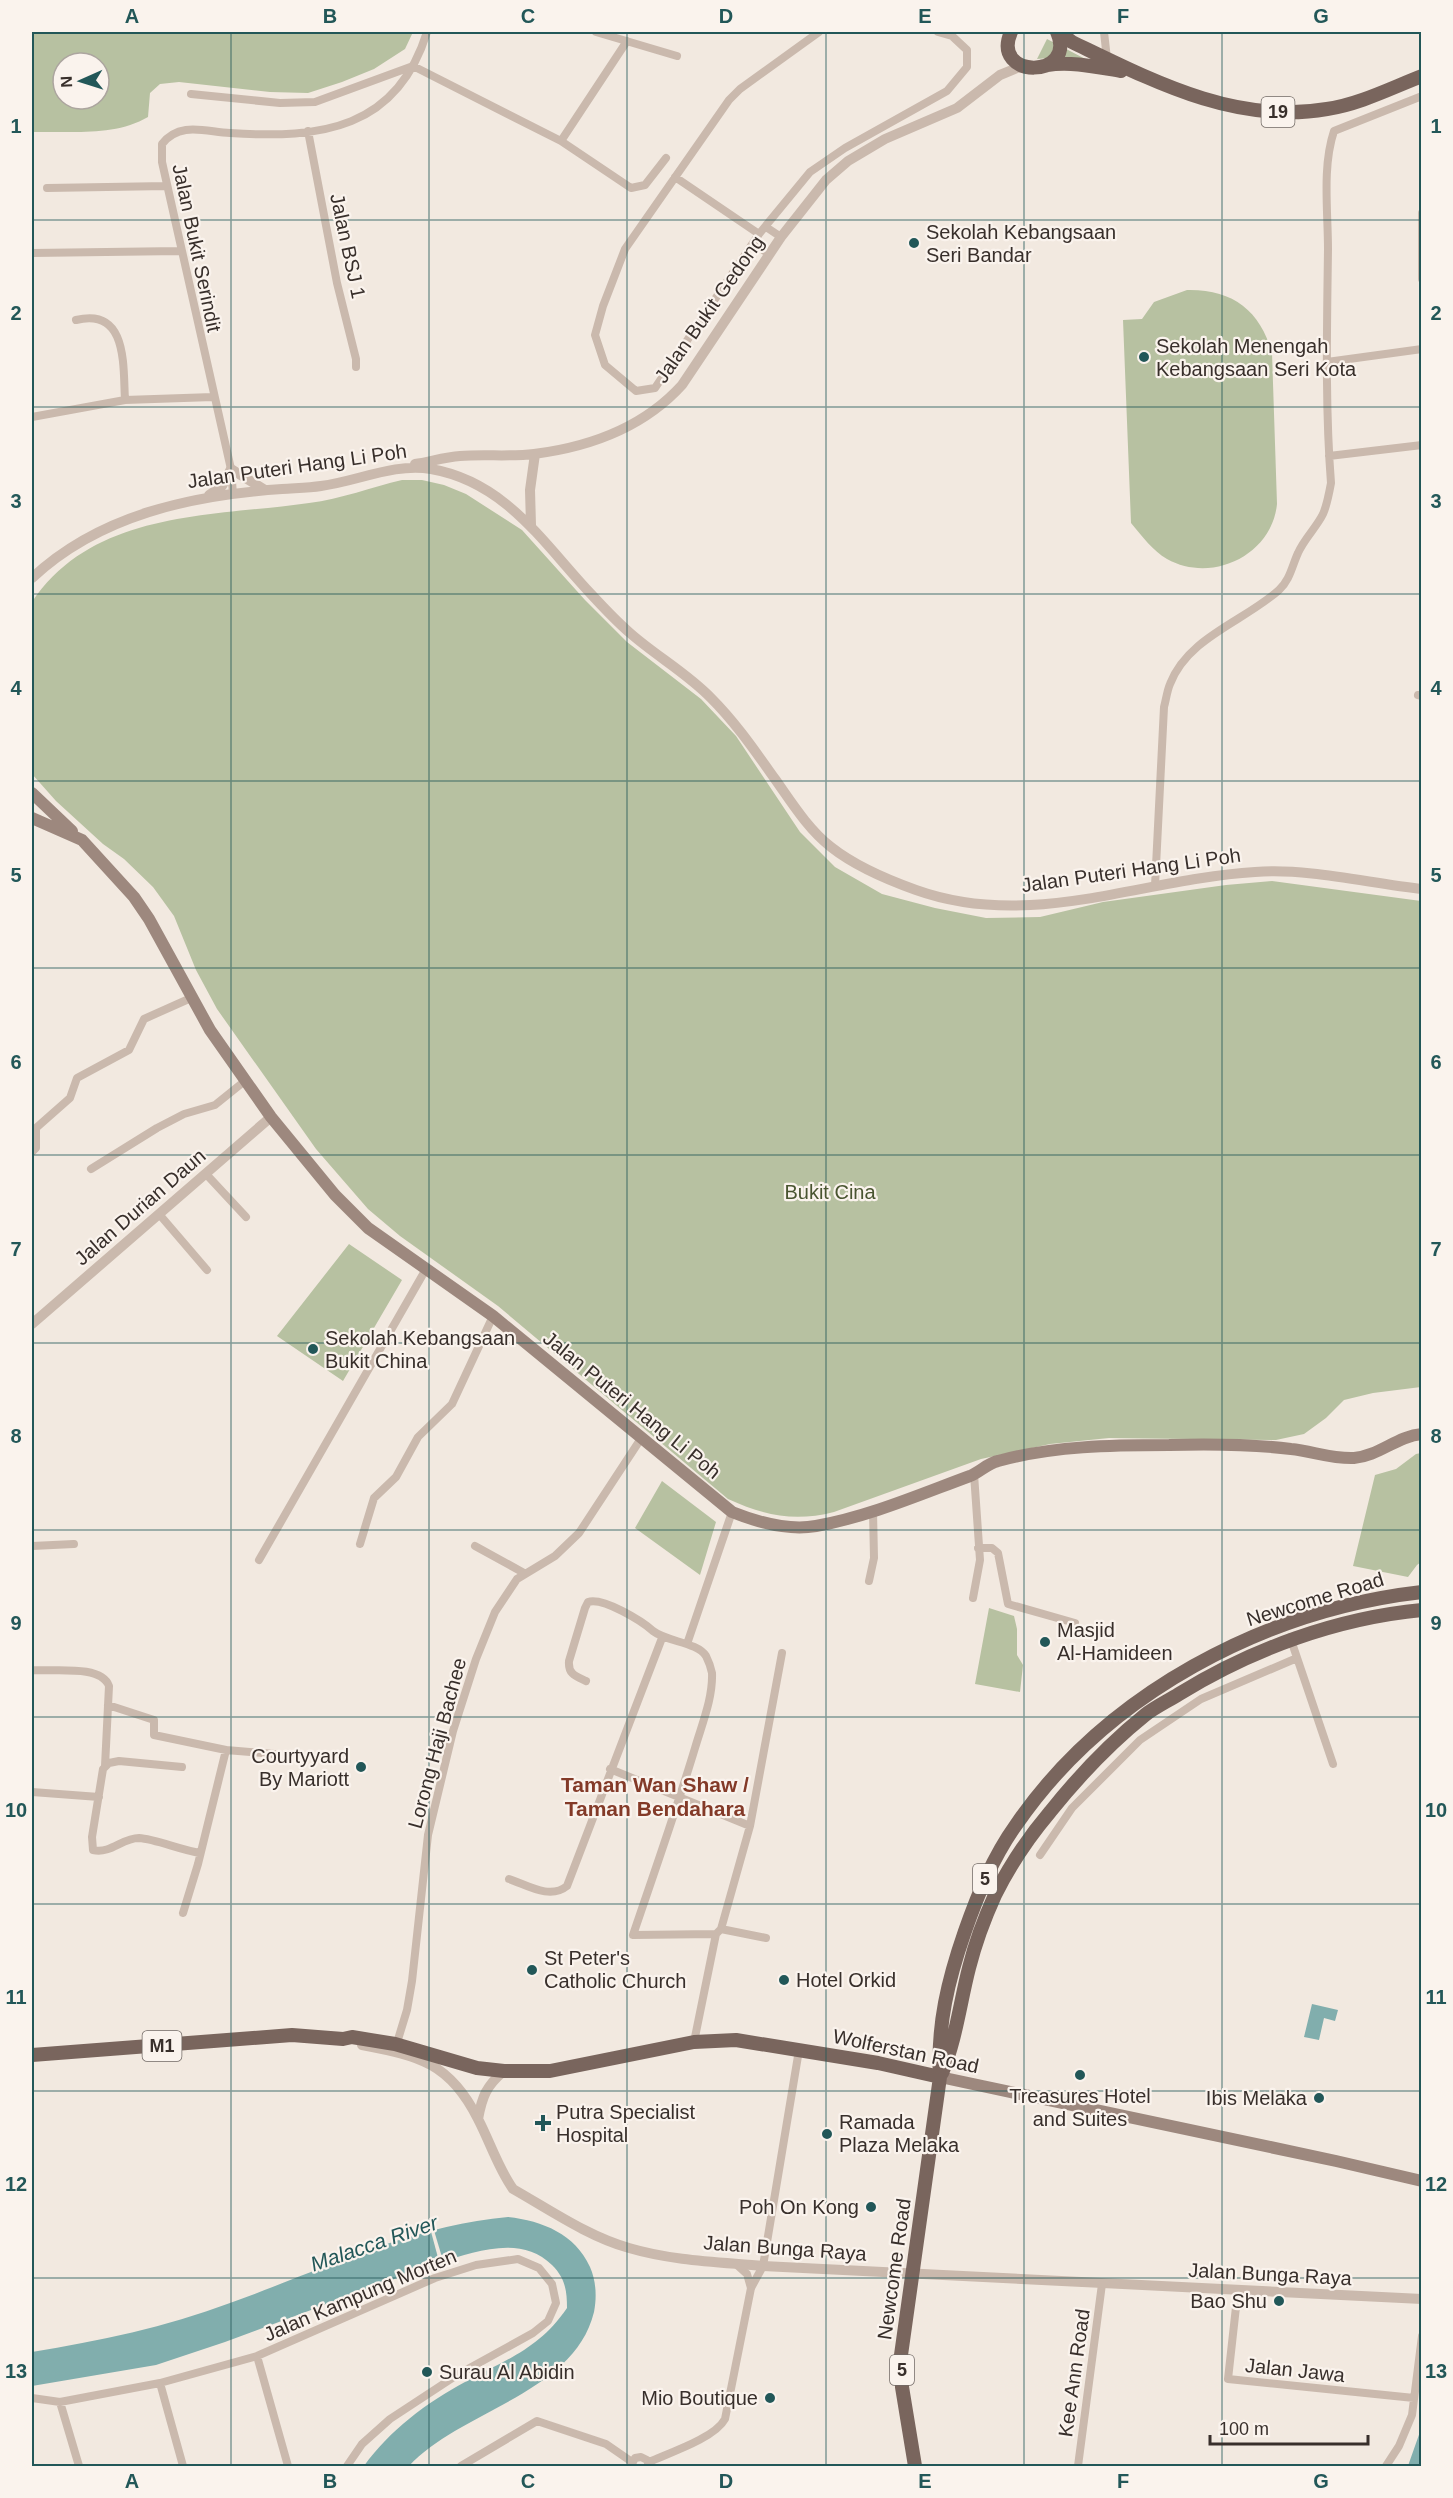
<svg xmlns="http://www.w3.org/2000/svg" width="1453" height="2498" viewBox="0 0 1453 2498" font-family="Arial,sans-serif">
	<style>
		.green { fill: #b7c1a1; fill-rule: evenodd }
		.water { fill: #81aead }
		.pier { fill: #f2e9e0 }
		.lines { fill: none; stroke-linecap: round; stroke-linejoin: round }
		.minor { stroke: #cab9ad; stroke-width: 8 }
		.tertiary { stroke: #cab9ad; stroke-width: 10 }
		.secondary { stroke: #9d887e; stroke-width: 12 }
		.primary { stroke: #79655d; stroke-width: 14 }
		.grid { fill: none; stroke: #225758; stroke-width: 1.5; stroke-opacity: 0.55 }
		.poi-dot { fill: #225758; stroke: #faf3ed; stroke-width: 2 }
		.labels { text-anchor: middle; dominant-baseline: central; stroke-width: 4.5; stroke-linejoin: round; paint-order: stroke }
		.shield { fill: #faf3ed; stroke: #726a65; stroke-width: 1.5 }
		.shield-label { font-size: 18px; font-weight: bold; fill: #382f2b }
		.poi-label { font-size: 20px; fill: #382f2b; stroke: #faf3ed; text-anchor: start }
		.street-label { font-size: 20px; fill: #382f2b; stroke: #faf3ed }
		.park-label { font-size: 20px; fill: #495530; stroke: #faf3ed }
		.neighbourhood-label { font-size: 21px; font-weight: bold; fill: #833a28; stroke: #faf3ed }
		.water-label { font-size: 21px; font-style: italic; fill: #225758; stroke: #faf3ed }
		.neatline { fill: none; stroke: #225758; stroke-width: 2 }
		.grid-label { font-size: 20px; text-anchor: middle; font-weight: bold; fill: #225758 }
	</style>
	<rect width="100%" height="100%" fill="#f2e9e0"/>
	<!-- green -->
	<path class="green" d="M32 32H413L405 49 374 69 342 82 308 93 270 92 179 82 160 84 150 93 148 117C114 137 69 131 32 132ZM63 63H99V99H63Z
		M1047 39 1093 63 1060 57 1037 59Z
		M1187 290C1232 289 1260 310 1272 353L1277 504C1272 555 1212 584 1167 559 1153 551 1142 536 1131 523L1123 320 1142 319 1154 302Z
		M402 480H422L444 485 466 494 522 530 585 600 627 642 701 699 736 736 800 832 835 867 882 894 935 908 986 918 1040 917 1103 902 1226 885 1272 881 1421 901V1387L1373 1393 1344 1400 1326 1418 1304 1434 1276 1440 1109 1438 1050 1444 981 1459 834 1512C795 1522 765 1516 728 1499L498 1306 400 1236 368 1209 316 1149 217 1009 196 970 174 916 153 887 124 859 103 844 56 801 32 774V602C94 510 212 517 309 503 341 499 372 487 402 480Z
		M349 1244 402 1280 343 1381 277 1336Z
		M1421 1453V1562L1417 1565 1408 1577 1353 1566 1375 1475 1396 1469 1416 1454Z
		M662 1481 716 1522 700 1575 635 1528Z
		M989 1608 1014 1616 1017 1629V1655L1023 1665 1020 1692 975 1684Z"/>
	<!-- water -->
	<path class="water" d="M1312 2004 1338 2010 1335 2021 1324 2018 1319 2040 1304 2037Z
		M508 2217C543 2221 575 2234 590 2267 596 2281 597 2296 594 2312 574 2394 461 2410 409 2466H364C390 2430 426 2403 465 2382 507 2359 539 2349 567 2308 567 2290 565 2278 552 2265 521 2234 475 2252 440 2262L225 2342 156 2365 32 2386V2352C99 2341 166 2327 230 2303 322 2270 410 2226 508 2217Z
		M1421 2429V2466H1408L1409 2463Z"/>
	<!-- pier -->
	<path class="pier" d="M433 2227 444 2264 440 2265 430 2228Z"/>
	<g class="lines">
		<!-- minor -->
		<path class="minor" d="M596 32 677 56
			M819 32 740 89 729 100 625 249 603 306 595 335 605 365 636 391 655 388 759 234 810 172 845 148 947 91 967 67V50L952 36 938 32
			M1104 32 1107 59
			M191 94 280 103 315 102 413 66 561 141 631 188 645 185 666 158
			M308 131 337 283 356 359V367
			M561 141 627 41
			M675 177 759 234
			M47 188 167 186
			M1422 213V279
			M766 227 781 237
			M753 243 769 254
			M32 253 180 251
			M76 320C128 307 123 366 125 400
			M1327 362 1422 349
			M32 417 125 400 213 397
			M1329 456 1422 445
			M233 494 231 469 162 162V144C180 121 206 132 230 133 321 139 397 129 427 32
			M1418 695 1422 696
			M1155 886 1164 707C1166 700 1167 691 1170 684 1188 637 1245 621 1279 590 1290 580 1292 566 1298 553 1304 539 1316 528 1323 514 1327 505 1329 494 1331 483 1325 406 1327 327 1328 249 1328 211 1322 167 1334 131L1422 96
			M32 1152 36 1148V1128L70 1098 77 1078 129 1050 144 1019 191 998
			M91 1169 157 1128 184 1114 215 1105 246 1080
			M206 1174 246 1217
			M159 1214 207 1270
			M360 1544 374 1498 396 1477 418 1437 452 1404 493 1316
			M32 1546 74 1544
			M475 1546 524 1573
			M978 1548H992L998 1553 1008 1604 1075 1623
			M259 1560 426 1269
			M869 1581 874 1558 873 1511
			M973 1598 980 1560 974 1474
			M1290 1637 1333 1764
			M687 1644 732 1512
			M32 1670C52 1672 101 1664 109 1686L105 1766
			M586 1681C575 1676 568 1674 569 1661L585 1608 588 1602C603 1597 642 1621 653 1631 667 1642 697 1642 706 1656 708 1660 711 1668 712 1673 713 1698 702 1724 695 1748 676 1811 654 1873 633 1935L716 1934 721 1929 766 1938
			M108 1705 154 1720V1735L226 1750 274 1754
			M182 1767 119 1761 109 1763 103 1769 92 1837 93 1850C111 1854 122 1838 139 1838 155 1839 181 1850 200 1853
			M610 1769 750 1826
			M32 1792 99 1797
			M1040 1855 1072 1808 1140 1740 1201 1699 1297 1658
			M509 1879C527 1885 550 1900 567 1886L662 1638
			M183 1913 198 1864 226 1750
			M721 1929 750 1826 782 1653
			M694 2042 716 1934
			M396 2046 407 2010 412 1981 428 1835 453 1731 476 1659 495 1612 517 1579 555 1556 579 1533 642 1437
			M736 2264 747 2274 751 2288
			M1238 2289 1228 2379 1414 2398
			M257 2356 288 2466
			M160 2383 183 2466
			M32 2398 60 2402 160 2383 257 2356 435 2278 476 2265 518 2259 539 2268 552 2284 556 2303 548 2321 533 2333 457 2375 390 2419 362 2444 347 2466
			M60 2402 79 2466
			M649 2462C669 2453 715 2438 725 2419L751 2288 763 2266 799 2050
			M461 2466 537 2421 606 2444 632 2462
			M631 2466 635 2458 641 2457 647 2460 649 2466
			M1078 2466 1102 2284
			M1386 2466 1399 2446 1412 2415 1422 2336"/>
		<!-- tertiary -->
		<path class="tertiary" d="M415 464C429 462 445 457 460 456 484 454 510 457 534 454 589 447 644 427 682 385L781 237 826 180 848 161 885 139 957 108 1000 75 1022 66
			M209 495 222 486 231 469 265 490
			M531 525 530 490 535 454
			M32 578C99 515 192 495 282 489 295 488 308 488 321 486 359 481 393 463 431 469 506 482 543 543 591 594 603 607 616 621 630 633 656 656 687 673 711 698 736 723 755 751 775 779 792 803 808 829 831 847 855 866 888 880 916 890 1031 931 1140 879 1255 872 1310 868 1367 883 1422 889
			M32 1324 271 1117
			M362 2045C420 2056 450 2063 478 2119 490 2142 498 2168 513 2189 550 2210 589 2237 629 2248 673 2261 719 2262 763 2266L1422 2299
			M478 2119C482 2097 486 2086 504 2071"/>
		<!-- secondary -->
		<path class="secondary" d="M32 793 72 831
			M32 818 82 840 134 897 149 919 210 1030 271 1117 335 1195 368 1228 493 1316 732 1512C757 1522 788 1531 816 1526 868 1517 921 1494 970 1476 980 1472 988 1463 998 1461 1053 1446 1112 1445 1169 1445 1209 1444 1251 1444 1291 1449 1312 1451 1332 1459 1354 1458 1379 1456 1397 1436 1422 1434
			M940 2077 1336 2161 1422 2181"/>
		<!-- primary -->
		<path class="primary" d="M1011 32C990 80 1078 79 1057 32
			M1059 32 1072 42C1151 80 1235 125 1327 109 1360 104 1391 88 1422 76
			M1047 65C1071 61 1097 67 1121 71
			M32 2055 292 2035 343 2039 352 2037 395 2044 477 2068 504 2071H550L694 2042 736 2040 878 2063 940 2077
			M942 2073C956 2039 960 2003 969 1968 975 1944 985 1917 995 1895 1010 1865 1028 1838 1050 1812 1078 1777 1109 1744 1145 1715 1155 1707 1168 1701 1179 1694 1252 1649 1337 1618 1422 1610
			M915 2466 902 2387 901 2355 940 2077C937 2025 948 1980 965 1931 978 1894 993 1857 1016 1825 1106 1694 1264 1610 1422 1592"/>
	</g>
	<!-- grid -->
	<path class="grid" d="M231 32V2466M429 32V2466M627 32V2466M826 32V2466M1024 32V2466M1222 32V2466M32 220H1422M32 407H1422M32 594H1422M32 781H1422M32 968H1422M32 1155H1422M32 1343H1422M32 1530H1422M32 1717H1422M32 1904H1422M32 2091H1422M32 2278H1422"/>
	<!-- markers -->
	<g class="poi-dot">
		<circle cx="914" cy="243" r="6"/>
		<circle cx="1144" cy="357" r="6"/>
		<circle cx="313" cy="1349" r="6"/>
		<circle cx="1045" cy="1642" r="6"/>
		<circle cx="361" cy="1767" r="6"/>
		<circle cx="532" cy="1970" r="6"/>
		<circle cx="784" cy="1980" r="6"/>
		<circle cx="1080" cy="2075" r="6"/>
		<circle cx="1319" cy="2098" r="6"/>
		<path d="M540 2114h6v6h6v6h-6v6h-6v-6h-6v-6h6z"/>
		<circle cx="827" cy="2134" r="6"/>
		<circle cx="871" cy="2207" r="6"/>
		<circle cx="1279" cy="2301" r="6"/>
		<circle cx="427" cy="2372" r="6"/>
		<circle cx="770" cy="2398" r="6"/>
	</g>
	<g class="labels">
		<!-- shield labels -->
		<g class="shield">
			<rect x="1261.5" y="97" width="33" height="30" rx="4.5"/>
			<rect x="973" y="1864" width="24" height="30" rx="4.5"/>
			<rect x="142.5" y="2031" width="39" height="30" rx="4.5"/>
			<rect x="890" y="2355" width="24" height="30" rx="4.5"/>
		</g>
		<g class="shield-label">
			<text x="1278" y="112">19</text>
			<text x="985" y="1879">5</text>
			<text x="162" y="2046">M1</text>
			<text x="902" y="2370">5</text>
		</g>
		<!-- poi labels -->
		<g class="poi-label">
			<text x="926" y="232">Sekolah Kebangsaan<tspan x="926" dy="23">Seri Bandar</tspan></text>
			<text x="1156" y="346">Sekolah Menengah<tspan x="1156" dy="23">Kebangsaan Seri Kota</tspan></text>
			<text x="325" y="1338">Sekolah Kebangsaan<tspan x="325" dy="23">Bukit China</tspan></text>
			<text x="1057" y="1630">Masjid<tspan x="1057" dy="23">Al-Hamideen</tspan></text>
			<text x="349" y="1756" text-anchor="end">Courtyyard<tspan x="349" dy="23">By Mariott</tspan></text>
			<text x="544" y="1958">St Peter's<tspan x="544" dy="23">Catholic Church</tspan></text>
			<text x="796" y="1980">Hotel Orkid</text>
			<text x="1080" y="2096" text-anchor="middle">Treasures Hotel<tspan x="1080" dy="23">and Suites</tspan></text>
			<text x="1307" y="2098" text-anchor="end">Ibis Melaka</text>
			<text x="556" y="2112">Putra Specialist<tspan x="556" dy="23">Hospital</tspan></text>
			<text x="839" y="2122">Ramada<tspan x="839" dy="23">Plaza Melaka</tspan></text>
			<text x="859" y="2207" text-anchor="end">Poh On Kong</text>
			<text x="1267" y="2301" text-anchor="end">Bao Shu</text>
			<text x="439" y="2372">Surau Al Abidin</text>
			<text x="758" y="2398" text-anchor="end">Mio Boutique</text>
		</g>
		<!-- street labels -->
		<g class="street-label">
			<text transform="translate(348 246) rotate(78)">Jalan BSJ 1</text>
			<text transform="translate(197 248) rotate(78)">Jalan Bukit Serindit</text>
			<text transform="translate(709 309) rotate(-55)">Jalan Bukit Gedong</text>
			<text transform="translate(297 466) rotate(-8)">Jalan Puteri Hang Li Poh</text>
			<text transform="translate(1131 870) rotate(-8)">Jalan Puteri Hang Li Poh</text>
			<text transform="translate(140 1207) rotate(-41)">Jalan Durian Daun</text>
			<text transform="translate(632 1405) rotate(39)">Jalan Puteri Hang Li Poh</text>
			<text transform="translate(1315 1599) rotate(-17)">Newcome Road</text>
			<text transform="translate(437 1743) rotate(-75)">Lorong Haji Bachee</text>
			<text transform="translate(906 2051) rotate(12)">Wolferstan Road</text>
			<text transform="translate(785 2248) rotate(4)">Jalan Bunga Raya</text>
			<text transform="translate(894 2269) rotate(-82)">Newcome Road</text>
			<text transform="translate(1270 2274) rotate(3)">Jalan Bunga Raya</text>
			<text transform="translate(360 2295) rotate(-23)">Jalan Kampung Morten</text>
			<text transform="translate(1295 2370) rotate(6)">Jalan Jawa</text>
			<text transform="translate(1074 2373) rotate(-82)">Kee Ann Road</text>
		</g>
		<!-- park labels -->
		<g class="park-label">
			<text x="830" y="1192">Bukit Cina</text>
		</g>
		<!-- neighbourhood labels -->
		<g class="neighbourhood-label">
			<text x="655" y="1784">Taman Wan Shaw /<tspan x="655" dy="24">Taman Bendahara</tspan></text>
		</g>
		<!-- water labels -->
		<g class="water-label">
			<text transform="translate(374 2243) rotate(-19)">Malacca River</text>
		</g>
	</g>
	<!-- border -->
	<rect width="1453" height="2498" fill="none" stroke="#faf3ed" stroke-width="66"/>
	<!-- north arrow -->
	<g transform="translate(81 81) rotate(267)"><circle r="28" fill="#faf3ed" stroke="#aca59f" stroke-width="1.5"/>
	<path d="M0-4.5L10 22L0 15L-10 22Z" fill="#225758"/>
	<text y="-9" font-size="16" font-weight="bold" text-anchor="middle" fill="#382f2b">N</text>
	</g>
	<!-- scale -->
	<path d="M1210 2435v9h158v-9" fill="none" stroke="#382f2b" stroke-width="3"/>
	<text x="1219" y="2435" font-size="18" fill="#382f2b" stroke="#faf3ed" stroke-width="4.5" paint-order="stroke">100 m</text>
	<rect x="33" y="33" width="1387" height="2432" class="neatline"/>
	<g class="grid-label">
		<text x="132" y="23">A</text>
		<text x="330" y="23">B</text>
		<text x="528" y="23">C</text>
		<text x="726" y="23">D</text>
		<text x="925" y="23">E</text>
		<text x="1123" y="23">F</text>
		<text x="1321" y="23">G</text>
		<text x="16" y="133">1</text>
		<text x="1436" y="133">1</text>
		<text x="16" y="320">2</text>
		<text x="1436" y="320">2</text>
		<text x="16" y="508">3</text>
		<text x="1436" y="508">3</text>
		<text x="16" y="695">4</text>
		<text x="1436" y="695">4</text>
		<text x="16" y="882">5</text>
		<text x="1436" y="882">5</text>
		<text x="16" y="1069">6</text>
		<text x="1436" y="1069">6</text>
		<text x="16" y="1256">7</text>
		<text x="1436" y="1256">7</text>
		<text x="16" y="1443">8</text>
		<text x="1436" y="1443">8</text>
		<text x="16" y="1630">9</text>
		<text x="1436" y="1630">9</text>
		<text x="16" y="1817">10</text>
		<text x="1436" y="1817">10</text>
		<text x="16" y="2004">11</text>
		<text x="1436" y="2004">11</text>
		<text x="16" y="2191">12</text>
		<text x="1436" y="2191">12</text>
		<text x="16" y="2378">13</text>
		<text x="1436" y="2378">13</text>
		<text x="132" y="2488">A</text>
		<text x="330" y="2488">B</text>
		<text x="528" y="2488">C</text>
		<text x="726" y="2488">D</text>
		<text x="925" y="2488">E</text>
		<text x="1123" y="2488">F</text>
		<text x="1321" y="2488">G</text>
	</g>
</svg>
